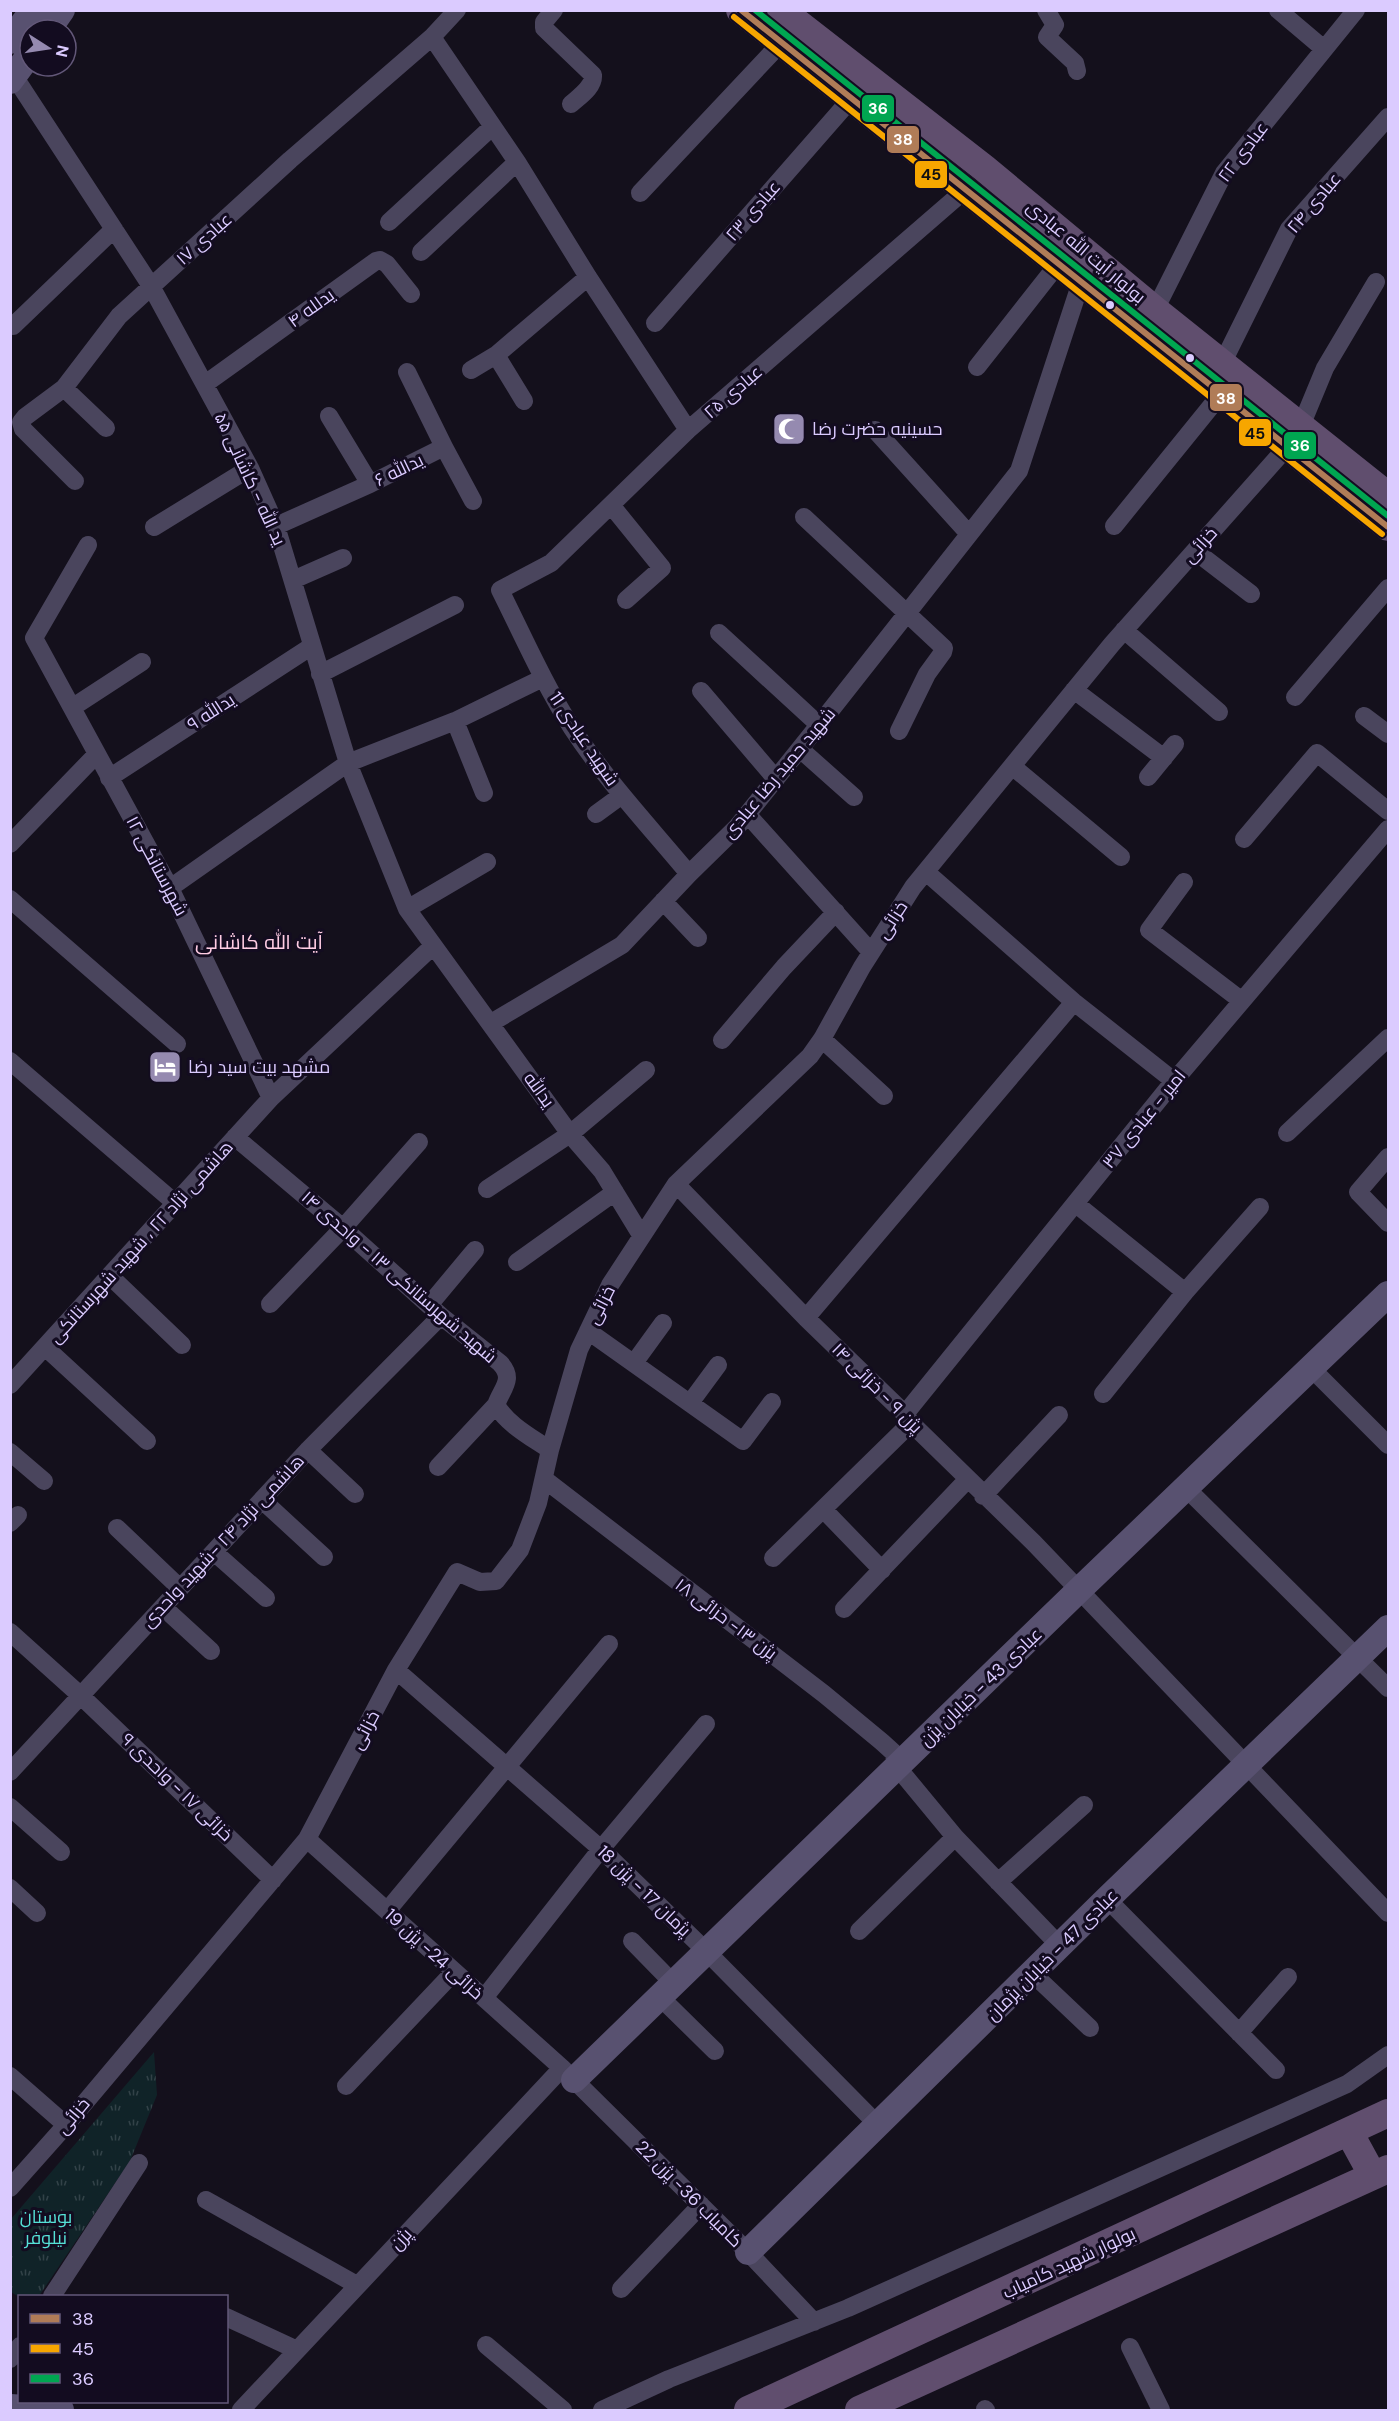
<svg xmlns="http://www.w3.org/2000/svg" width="1399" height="2421" viewBox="0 0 1399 2421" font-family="'DM Sans',Cairo,sans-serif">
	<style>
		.park { fill: url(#park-tufts) }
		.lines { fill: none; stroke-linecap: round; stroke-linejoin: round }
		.street { stroke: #4a455d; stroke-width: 18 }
		.secondary { stroke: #585170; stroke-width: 26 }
		.primary { stroke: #604e6e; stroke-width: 28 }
		.bus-1-casing { stroke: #130c20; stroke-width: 10 }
		.bus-2-casing { stroke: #130c20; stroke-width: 10 }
		.bus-3-casing { stroke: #130c20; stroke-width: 10 }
		.bus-1 { stroke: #b07c57; stroke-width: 6 }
		.bus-2 { stroke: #f7a600; stroke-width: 6 }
		.bus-3 { stroke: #00a651; stroke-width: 6 }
		.bus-dot { fill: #dbcbff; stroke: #130c20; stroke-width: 2 }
		.labels { text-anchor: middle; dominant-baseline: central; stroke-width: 6; stroke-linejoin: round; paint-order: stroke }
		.street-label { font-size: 18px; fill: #dbcbff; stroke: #130c20 }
		.poi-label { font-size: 18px; fill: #dbcbff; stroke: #130c20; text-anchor: start }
		.park-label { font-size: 18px; fill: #55e1d7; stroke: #130c20 }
		.neighbourhood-label { font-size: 20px; fill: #ffcde4; stroke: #130c20 }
		.line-badge { stroke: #130c20; stroke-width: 2 }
		.badge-label { font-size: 16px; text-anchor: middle; font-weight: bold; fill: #fff }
		.pale-badge-label { font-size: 16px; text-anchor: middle; font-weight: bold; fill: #111 }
	</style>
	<defs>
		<pattern id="park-tufts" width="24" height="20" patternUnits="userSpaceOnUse" patternTransform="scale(1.5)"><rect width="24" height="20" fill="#102328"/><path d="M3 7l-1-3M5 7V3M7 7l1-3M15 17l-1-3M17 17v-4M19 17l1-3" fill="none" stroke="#324248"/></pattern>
	</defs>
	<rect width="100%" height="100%" fill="#14101c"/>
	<!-- park -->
	<path class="park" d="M154 2052 157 2095 130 2161 39 2296 19 2297 11 2292V2219Z"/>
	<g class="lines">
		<!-- street -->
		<path class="street" d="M554 10 544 22V28L593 75C594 87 580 96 571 104
			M1046 10 1055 25 1047 37 1075 63 1077 71
			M1278 10 1324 49
			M432 37 517 162 588 277 688 430
			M14 76 151 286 250 468 276 526 348 763 407 909 570 1134 602 1171 641 1235
			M640 193 781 43
			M389 222 492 127
			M421 252 517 162
			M1155 310 1224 173 1356 10
			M655 323 851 99
			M13 326 114 229
			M496 355 524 401
			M1222 364 1289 229 1388 117
			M977 367 1058 264
			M471 370 496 355 588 277
			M205 384 376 261 380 260 387 264 411 294
			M64 388 106 428
			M329 416 370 484
			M1301 426 1325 368 1376 282
			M875 430 969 534
			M444 447 473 501
			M75 481 23 429 21 422 25 417 64 388 119 316 290 160 432 37 457 10
			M611 505 662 568 626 600
			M804 517 944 648 943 652 927 674 899 731
			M276 526 370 484 444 447 407 372
			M1114 526 1221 394
			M154 527 250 468
			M88 545 34 638 170 888 271 1098
			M1195 551 1251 594
			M293 580 343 558
			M1124 630 1219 712
			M719 633 819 725
			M320 674 455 605
			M1074 690 1164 758
			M701 691 776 779
			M1295 697 1388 588
			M73 707 142 662
			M1364 716 1388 734
			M455 721 484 793
			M800 749 854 797
			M1012 766 1121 857
			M1148 777 1175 744
			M109 778 312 646
			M596 814 622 795
			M747 814 871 952
			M1244 839 1317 753 1388 811
			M10 844 96 755
			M926 872 1074 1002 1174 1081
			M689 874C649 826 606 780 572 728 544 684 523 636 500 590L551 563 688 430 965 190
			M1184 882 1149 930 1242 1001
			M170 888 348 763 455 721 543 678
			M10 899 177 1044
			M663 901 698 938
			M407 909 487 862
			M491 1023 622 945 689 874 737 827 819 725 1019 471 1081 282
			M822 1039 884 1096
			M722 1040 784 967 836 912
			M10 1061 174 1202
			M1287 1133 1388 1038
			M235 1137 343 1228 441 1316 500 1363C515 1379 502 1388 496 1405 508 1425 531 1437 550 1450
			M1388 1157 1358 1192 1388 1223
			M676 1184 806 1318 905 1414 911 1423 1034 1543 1388 1913
			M487 1189 570 1134 646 1070
			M1076 1204 1185 1292
			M517 1262 615 1192
			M111 1277 182 1345
			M270 1304 343 1228 419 1142
			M430 1304 475 1250
			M806 1318 1074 1002
			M588 1331 743 1441 772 1402
			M46 1348 147 1441
			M634 1363 663 1323
			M1312 1369 1388 1445
			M10 1385 271 1098 433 946
			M1103 1394 1185 1292 1260 1207
			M690 1403 718 1365
			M905 1414 1174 1081 1388 829
			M308 1450 355 1494
			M10 1452 44 1481
			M438 1467 496 1405
			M544 1479 824 1694 882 1742 893 1752 898 1768 955 1837 1060 1946
			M1187 1489 1388 1688
			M983 1496 1059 1415
			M262 1500 324 1557
			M823 1509 882 1570
			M10 1523 18 1515
			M117 1528 180 1588
			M214 1552 266 1598
			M773 1558 911 1423
			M163 1607 211 1651
			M844 1609 967 1480
			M10 1632 80 1695 273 1880
			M396 1670 601 1849 707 1952 878 2125
			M10 1772 308 1450 441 1316
			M10 1807 61 1852
			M307 1839 562 2068 748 2252 814 2322
			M998 1882 1084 1805
			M10 1888 37 1913
			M1107 1899 1276 2070
			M387 1911 609 1644
			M859 1931 955 1837
			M632 1941 674 1984
			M1033 1974 1090 2028
			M660 1997 715 2051
			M484 1998 601 1849 706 1724
			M1239 2033 1288 1977
			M10 2076 66 2125
			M346 2086 454 1972
			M10 2188 66 2125 307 1839 396 1670 457 1572 480 1582 496 1581 520 1550 538 1503 550 1450 579 1350 610 1285 676 1184 810 1056 822 1039 862 967 913 887 1112 644 1287 447
			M206 2200 357 2285
			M621 2289 701 2205
			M52 2296 139 2163
			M226 2317 297 2350
			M486 2345 563 2410
			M1130 2347 1161 2410
			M10 2359 20 2346
			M985 2409 986 2410
			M241 2410 562 2068
			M602 2410 669 2379 848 2308 1347 2084 1388 2055"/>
		<!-- secondary -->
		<path class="secondary" d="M48 30 62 10
			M10 41 33 10
			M10 81 30 54
			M574 2080 1079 1590 1388 1294
			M748 2252 1107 1899 1388 1628
			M10 2407 61 2410"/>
		<!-- primary -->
		<path class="primary" d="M740 10 1388 527
			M781 10 984 168 1155 310 1388 496
			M1349 2132 1373 2176
			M748 2410 1388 2113
			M859 2410 1388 2169"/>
		<defs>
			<path id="bus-1" d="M741 10 1388 527"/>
			<path id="bus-2" d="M734 17 1382 534"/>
			<path id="bus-3" d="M755 10 1388 516"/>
		</defs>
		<!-- bus-1 casing -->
		<use href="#bus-1" class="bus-1-casing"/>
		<!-- bus-2 casing -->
		<use href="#bus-2" class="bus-2-casing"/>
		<!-- bus-3 casing -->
		<use href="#bus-3" class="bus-3-casing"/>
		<!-- bus-1 -->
		<use href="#bus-1" class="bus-1"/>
		<!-- bus-2 -->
		<use href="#bus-2" class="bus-2"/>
		<!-- bus-3 -->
		<use href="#bus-3" class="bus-3"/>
	</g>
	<!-- icons -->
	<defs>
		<symbol id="mosque-square" viewBox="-11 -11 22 22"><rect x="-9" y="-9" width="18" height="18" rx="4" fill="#958ab0" stroke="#130c20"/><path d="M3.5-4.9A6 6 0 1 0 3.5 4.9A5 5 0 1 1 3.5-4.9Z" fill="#fff"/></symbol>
		<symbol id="hotel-square" viewBox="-11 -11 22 22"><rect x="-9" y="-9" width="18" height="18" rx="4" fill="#958ab0" stroke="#130c20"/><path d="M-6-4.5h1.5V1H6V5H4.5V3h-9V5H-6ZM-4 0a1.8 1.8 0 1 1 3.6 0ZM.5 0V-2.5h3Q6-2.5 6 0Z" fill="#fff"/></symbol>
	</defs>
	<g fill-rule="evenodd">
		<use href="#mosque-square" x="770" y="410" width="38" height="38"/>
		<use href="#hotel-square" x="146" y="1048" width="38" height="38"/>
	</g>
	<!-- markers -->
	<g class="bus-dot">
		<circle cx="1110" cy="305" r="5"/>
		<circle cx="1190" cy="358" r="5"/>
	</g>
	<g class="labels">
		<!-- street labels -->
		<g class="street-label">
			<text transform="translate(1243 152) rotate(-53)">عبادی ۲۲</text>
			<text transform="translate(1314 203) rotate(-50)">عبادی ۲۴</text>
			<text transform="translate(753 211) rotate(-49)">عبادی ۲۳</text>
			<text transform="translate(204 239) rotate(-42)">عبادی ۱۷</text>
			<text transform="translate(1086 252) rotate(40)">بولوار آیت الله عبادی</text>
			<text transform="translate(311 308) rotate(-36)">یدلله ۴</text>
			<text transform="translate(733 392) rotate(-41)">عبادی ۲۵</text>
			<text transform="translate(399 470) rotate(-26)">یدالله ۶</text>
			<text transform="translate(250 479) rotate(65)">ید الله - کاشانی ۵۵</text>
			<text transform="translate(1200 545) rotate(-48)">خزائی</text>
			<text transform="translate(211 712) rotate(-33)">یدالله ۹</text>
			<text transform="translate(584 739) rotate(56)">شهید عبادی 11</text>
			<text transform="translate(779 773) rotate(-50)">شهید حمید رضا عبادی</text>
			<text transform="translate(157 866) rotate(62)">شهرستانکی ۱۲</text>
			<text transform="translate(892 920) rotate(-57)">خزائی</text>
			<text transform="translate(539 1090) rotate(54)">یدالله</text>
			<text transform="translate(1144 1119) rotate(-51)">امیر - عبادی ۳۷</text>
			<text transform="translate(141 1242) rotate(-48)">هاشمی نژاد ۲۲ ، شهید شهرستانکی</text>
			<text transform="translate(399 1277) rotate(41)">شهید شهرستانکی ۱۳ - واحدی ۱۴</text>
			<text transform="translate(601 1305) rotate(-63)">خزائی</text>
			<text transform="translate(877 1388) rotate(45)">پژن ۹ - خزائی ۱۴</text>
			<text transform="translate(223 1541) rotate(-47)">هاشمی نژاد ۲۴ -شهید واحدی</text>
			<text transform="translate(726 1619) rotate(37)">پژن ۱۳- حزائی ۱۸</text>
			<text transform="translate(981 1687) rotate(-44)">عبادی 43 - خیابان پژن</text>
			<text transform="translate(365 1730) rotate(-62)">خزائی</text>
			<text transform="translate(177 1787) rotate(44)">خزائی ۱۷ - واحدی ۹</text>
			<text transform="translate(644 1891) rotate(44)">پژمان 17 - پژن 18</text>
			<text transform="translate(434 1954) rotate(42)">خزائی 24- پژن 19</text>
			<text transform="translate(1052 1955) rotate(-45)">عبادی 47 - خیابان پژمان</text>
			<text transform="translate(73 2116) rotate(-50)">خزائی</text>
			<text transform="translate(689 2194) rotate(45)">کامیاب 36- پژن 22</text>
			<text transform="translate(401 2239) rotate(-47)">پژن</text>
			<text transform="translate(1069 2263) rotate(-25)">بولوار شهید کامیاب</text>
		</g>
		<!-- poi labels -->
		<g class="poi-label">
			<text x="812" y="429">حسینیه حضرت رضا</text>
			<text x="188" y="1067">مشهد بيت سيد رضا</text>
		</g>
		<!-- park labels -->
		<g class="park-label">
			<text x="46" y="2217">بوستان<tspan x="46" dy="21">نیلوفر</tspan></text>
		</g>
		<!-- neighbourhood labels -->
		<g class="neighbourhood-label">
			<text x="259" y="942">آیت الله کاشانی</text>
		</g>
	</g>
	<g class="line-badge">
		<rect x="861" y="94" width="34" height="29" rx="6" fill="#00a651"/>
		<rect x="886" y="125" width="34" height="29" rx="6" fill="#b07c57"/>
		<rect x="914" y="160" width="34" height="29" rx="6" fill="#f7a600"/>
		<rect x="1209" y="383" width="34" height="29" rx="6" fill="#b07c57"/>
		<rect x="1238" y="418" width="34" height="29" rx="6" fill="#f7a600"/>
		<rect x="1283" y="431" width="34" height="29" rx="6" fill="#00a651"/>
	</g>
	<g class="badge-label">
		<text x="878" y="114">36</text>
		<text x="903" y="145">38</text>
		<text x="1226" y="404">38</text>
		<text x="1300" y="451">36</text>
	</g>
	<g class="pale-badge-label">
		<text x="931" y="180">45</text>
		<text x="1255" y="439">45</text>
	</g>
	<!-- border -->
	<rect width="1399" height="2421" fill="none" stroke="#dbcbff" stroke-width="24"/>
	<!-- legend -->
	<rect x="18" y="2295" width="210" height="108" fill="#130c20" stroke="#635879" stroke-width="1.5"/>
	<rect x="30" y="2314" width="30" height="9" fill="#b07c57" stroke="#635879" stroke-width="1.5"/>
	<text x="72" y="2325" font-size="18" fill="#dbcbff">38</text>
	<rect x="30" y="2344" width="30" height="9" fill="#f7a600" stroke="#635879" stroke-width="1.5"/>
	<text x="72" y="2355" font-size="18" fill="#dbcbff">45</text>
	<rect x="30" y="2374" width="30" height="9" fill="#00a651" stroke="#635879" stroke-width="1.5"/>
	<text x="72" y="2385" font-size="18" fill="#dbcbff">36</text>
	<!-- north arrow -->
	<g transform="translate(48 48) rotate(102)"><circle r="28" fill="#130c20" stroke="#635879" stroke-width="1.5"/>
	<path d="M0-4.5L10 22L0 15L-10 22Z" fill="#958ab0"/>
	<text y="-9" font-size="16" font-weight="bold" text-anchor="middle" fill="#dbcbff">N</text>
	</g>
</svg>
